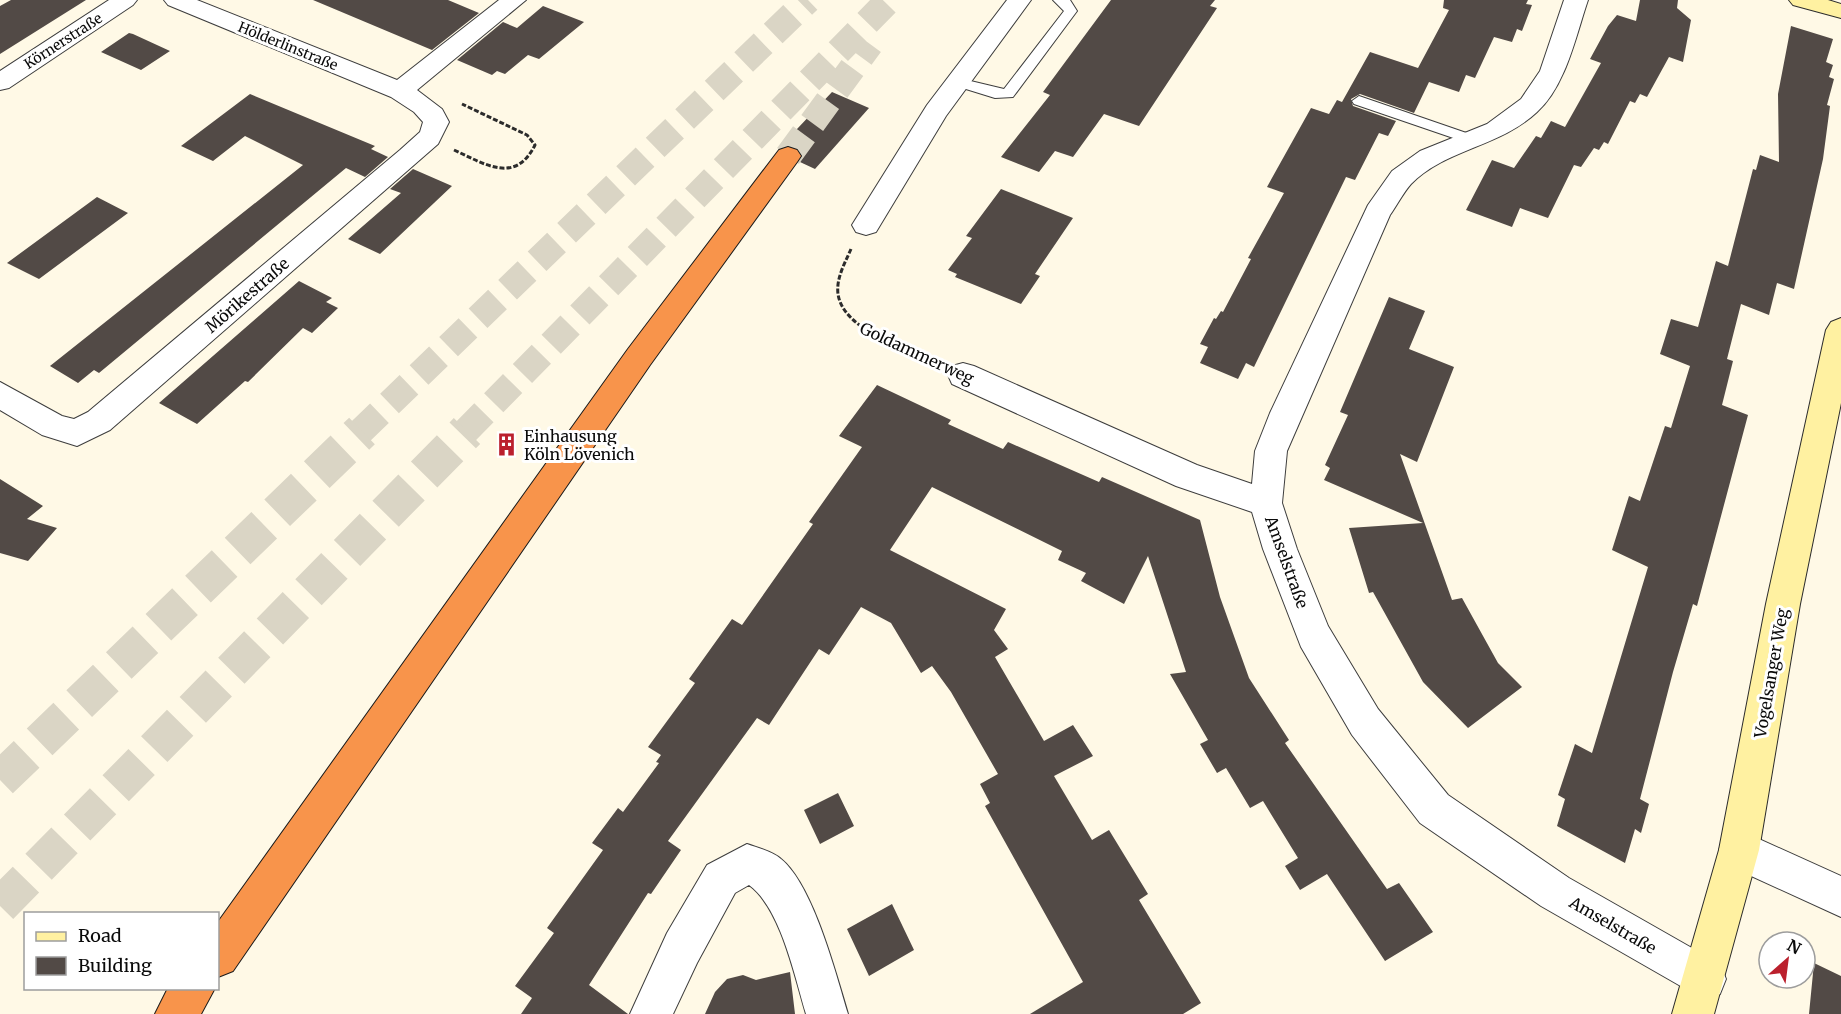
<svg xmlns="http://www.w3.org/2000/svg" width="1841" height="1014" viewBox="0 0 1841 1014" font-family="Merriweather,serif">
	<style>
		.building { fill: #524a46 }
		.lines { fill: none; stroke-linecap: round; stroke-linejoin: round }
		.highway-tunnel-far1 { stroke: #dad5c5; stroke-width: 27; stroke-dasharray: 27 14; stroke-linecap: butt }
		.highway-tunnel { stroke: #dad5c5; stroke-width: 37; stroke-dasharray: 37 18; stroke-linecap: butt }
		.lane-casing { stroke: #3d3d3d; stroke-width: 2 }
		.street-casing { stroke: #3d3d3d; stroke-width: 2 }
		.secondary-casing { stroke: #2c2c2c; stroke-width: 2 }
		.highway-casing { stroke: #1b1b1b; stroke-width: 2 }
		.path { stroke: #2c2c2c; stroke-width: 3; stroke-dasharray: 5 2; stroke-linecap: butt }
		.lane { fill: #fff; fill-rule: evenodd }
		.street { fill: #fff; fill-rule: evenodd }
		.secondary { fill: #fff1a1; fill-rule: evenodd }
		.highway { fill: #f8944b; fill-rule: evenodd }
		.labels { text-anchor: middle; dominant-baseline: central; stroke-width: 6; stroke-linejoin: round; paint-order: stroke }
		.far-street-label { font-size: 14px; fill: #0a0a0a; stroke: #fff }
		.street-label { font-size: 16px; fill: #0a0a0a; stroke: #fff }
		.poi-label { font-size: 16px; fill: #0a0a0a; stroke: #fff; text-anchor: start }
	</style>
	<rect width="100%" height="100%" fill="#fff9e6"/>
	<!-- building -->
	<path class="building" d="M11 0H86L0 54V6Z
		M313 0H448L479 13 432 50Z
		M1111 0H1215L1210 6 1217 8 1139 126 1104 114 1073 157 1055 151 1039 172 1001 157 1050 95 1043 92Z
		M1444 0H1528L1526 4 1532 5 1522 31 1517 29 1512 42 1494 37 1475 78 1466 75 1459 92 1429 82 1414 113 1360 94 1351 99 1353 106 1396 121 1388 136 1379 133 1355 180 1346 177 1254 367 1246 363 1238 379 1200 363 1208 347 1200 344 1214 318 1216 319 1221 311 1223 312 1251 259 1248 258 1284 193 1267 187 1311 108 1329 114 1337 100 1342 102 1370 52 1418 68 1449 10 1443 8Z
		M1640 0H1678L1677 8 1691 20 1683 62 1669 57 1647 97 1640 94 1635 103 1630 101 1608 144 1604 142 1599 150 1594 148 1581 167 1574 165 1548 218 1520 208 1512 227 1466 210 1492 160 1514 168 1536 136 1541 138 1551 121 1565 127 1601 63 1590 59 1608 26 1617 15 1636 21Z
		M543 6 584 22 539 59 528 55 505 74 497 71 492 75 457 60 503 22 517 28Z
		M1791 26 1833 39 1826 62 1833 65 1829 77 1834 79 1827 105 1830 106 1823 159 1794 289 1777 283 1769 315 1741 304 1727 359 1733 361 1722 405 1748 415 1697 606 1693 604 1673 672 1640 799 1649 804 1641 833 1635 829 1625 863 1557 826 1565 799 1558 795 1575 744 1592 753 1648 567 1612 550 1629 496 1640 501 1665 426 1671 428 1690 366 1660 354 1671 319 1698 327 1716 261 1728 266 1753 169 1756 170 1760 155 1779 162 1778 94Z
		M129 33 133 34 170 51 141 70 101 52Z
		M832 92 869 108 815 169 800 162 803 155 798 148 789 145 780 147Z
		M250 94 375 146 371 149 388 157 365 177 346 168 99 373 94 370 78 383 50 366 303 165 245 136 213 161 181 146Z
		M413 169 452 186 380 254 348 239 401 193 390 189Z
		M1001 189 1073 218 1035 274 1040 276 1021 304 955 277 957 274 948 270 972 238 966 236Z
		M97 197 128 213 39 279 7 263Z
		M299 281 332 298 326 302 338 308 312 333 303 328 248 382 245 381 197 424 159 403Z
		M1389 297 1425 311 1409 349 1454 367 1417 462 1400 454 1452 600 1462 598 1498 663 1522 687 1468 728 1423 682 1373 592 1369 593 1349 528 1423 523 1324 480 1330 468 1325 465 1348 415 1340 412Z
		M877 385 951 420 948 424 1003 449 1008 442 1099 482 1102 477 1200 520 1220 597 1249 678 1289 740 1285 743 1387 889 1399 883 1433 932 1385 961 1327 874 1300 890 1285 866 1298 858 1263 801 1250 808 1226 768 1217 773 1200 744 1208 740 1170 674 1186 672 1148 556 1124 604 1081 581 1086 573 1058 560 1062 551 932 487 890 550 1006 609 994 630 1008 649 995 657 1044 741 1073 725 1093 756 1054 776 1092 840 1109 830 1148 894 1139 900 1201 1003 1183 1014H1030L1083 982 985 806 990 803 980 784 998 774 951 692 932 666 921 673 891 623 861 607 829 655 819 649 769 725 757 718 668 841 681 850 651 894 648 893 589 985 628 1014H521L532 998 515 986 554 933 547 928 603 850 592 843 618 808 623 812 659 763 656 762 661 755 648 747 695 683 689 679 732 619 742 625 813 524 809 522 862 447 839 436Z
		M0 479 43 506 27 519 57 528 28 561 0 553Z
		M838 793 854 826 820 844 804 810Z
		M892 904 914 950 869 976 847 929Z
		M1814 963 1841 976V1014H1809Z
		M790 972 795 1014H705L715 992 727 979 743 975 756 980Z"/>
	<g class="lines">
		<!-- highway-tunnel-far1 -->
		<path class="highway-tunnel-far1" d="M788 156 870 44
			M360 432 808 0
			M465 432 889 0"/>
		<!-- highway-tunnel -->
		<path class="highway-tunnel" d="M0 780 362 431
			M0 906 467 431"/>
		<defs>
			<path id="lane" d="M1053 0H1070L1077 11 1013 97 995 98 953 85V79L958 78 1004 89 1064 11Z
				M1359 96 1478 137 1480 140 1478 143H1468L1354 104 1352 101Z"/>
			<path id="street" d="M109 0H137L133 5 9 88 0 90V71Z
				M164 0H197L397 80 499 0H526L417 90 442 109 449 122 438 144 110 430 77 446 42 435 0 410V382L62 416 74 419 88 412 400 150 420 132 423 122 414 112 391 97 168 5Z
				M1007 0H1031L946 116 876 232 866 235 856 232 852 225 927 105Z
				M1564 0H1588C1576 35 1566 86 1537 112 1500 147 1445 149 1411 184 1403 193 1397 205 1390 215L1287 451 1282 503 1297 549 1328 626 1378 709 1448 795 1569 878 1720 964 1726 979 1720 994 1705 1000 1541 906 1420 823 1352 735 1301 647 1263 549 1252 512 1176 486 952 384 948 375 952 366 963 363 974 366 1197 465 1252 484 1255 451 1270 413 1368 205 1392 171 1420 151 1487 124 1521 99 1540 71Z
				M1739 830 1841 876V917L1725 864 1719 850 1725 836Z
				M747 844C758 848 772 851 781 859 813 885 836 974 848 1014H806C795 978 781 908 749 885L735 893 697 963 673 1014H630L667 933 707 865Z"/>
			<path id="secondary" d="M1789 0H1828L1841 4V18L1793 5Z
				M1841 318V403L1800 604 1759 850 1714 1014H1672L1719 850 1766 604 1826 330 1831 322Z"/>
			<path id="highway" d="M788 147 797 150 801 156 797 162 650 365 233 971 218 977V922L628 349 779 150Z
				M168 988H215L201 1014H155Z"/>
		</defs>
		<!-- lane casing -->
		<use href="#lane" class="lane-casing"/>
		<!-- street casing -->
		<use href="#street" class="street-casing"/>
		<!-- secondary casing -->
		<use href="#secondary" class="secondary-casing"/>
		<!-- highway casing -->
		<use href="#highway" class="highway-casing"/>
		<!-- path -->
		<path class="path" d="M454 150C485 164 515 185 535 145L527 135 462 104
			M851 249C845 263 836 278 838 294 843 330 906 349 935 362"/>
		<!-- lane -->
		<use href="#lane" class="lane"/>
		<!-- street -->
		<use href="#street" class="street"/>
		<!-- secondary -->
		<use href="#secondary" class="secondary"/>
		<!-- highway -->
		<use href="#highway" class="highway"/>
	</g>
	<!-- icons -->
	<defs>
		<symbol id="building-bare" viewBox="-9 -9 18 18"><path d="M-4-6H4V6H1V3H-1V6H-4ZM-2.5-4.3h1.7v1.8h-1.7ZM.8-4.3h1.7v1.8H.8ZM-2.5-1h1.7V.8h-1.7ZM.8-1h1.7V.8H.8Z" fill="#bb202d" stroke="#fff" stroke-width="2.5" paint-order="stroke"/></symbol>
	</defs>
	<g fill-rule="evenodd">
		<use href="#building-bare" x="490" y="428" width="33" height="33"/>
	</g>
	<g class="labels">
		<!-- far-street labels -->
		<g class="far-street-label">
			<text transform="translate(63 41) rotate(-33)">Körnerstraße</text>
			<text transform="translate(288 46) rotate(22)">Hölderlinstraße</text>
		</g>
		<!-- street labels -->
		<g class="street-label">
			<text transform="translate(247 295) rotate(-41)">Mörikestraße</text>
			<text transform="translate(917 353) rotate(25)">Goldammerweg</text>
			<text transform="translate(1287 562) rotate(70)">Amselstraße</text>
			<text transform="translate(1771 673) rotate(-80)">Vogelsanger Weg</text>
			<text transform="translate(1613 925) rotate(30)">Amselstraße</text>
		</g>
		<!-- poi labels -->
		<g class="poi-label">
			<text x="524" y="436">Einhausung<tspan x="524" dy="18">Köln Lövenich</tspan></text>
		</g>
	</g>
	<!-- legend -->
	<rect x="24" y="912" width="195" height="78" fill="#ffffff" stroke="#9d9d9d" stroke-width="1.5"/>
	<rect x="36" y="932" width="30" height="9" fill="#fff1a1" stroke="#9d9d9d" stroke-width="1.5"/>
	<text x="78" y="942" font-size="18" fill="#0a0a0a">Road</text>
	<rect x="36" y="957" width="30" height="18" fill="#524a46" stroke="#9d9d9d" stroke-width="1.5"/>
	<text x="78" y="972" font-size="18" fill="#0a0a0a">Building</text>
	<!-- north arrow -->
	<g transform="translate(1787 960) rotate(28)"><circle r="28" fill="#ffffff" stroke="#9d9d9d" stroke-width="1.5"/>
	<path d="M0-4.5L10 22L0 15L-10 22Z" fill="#bb202d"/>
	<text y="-9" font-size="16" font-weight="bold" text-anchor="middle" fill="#0a0a0a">N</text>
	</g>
</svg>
